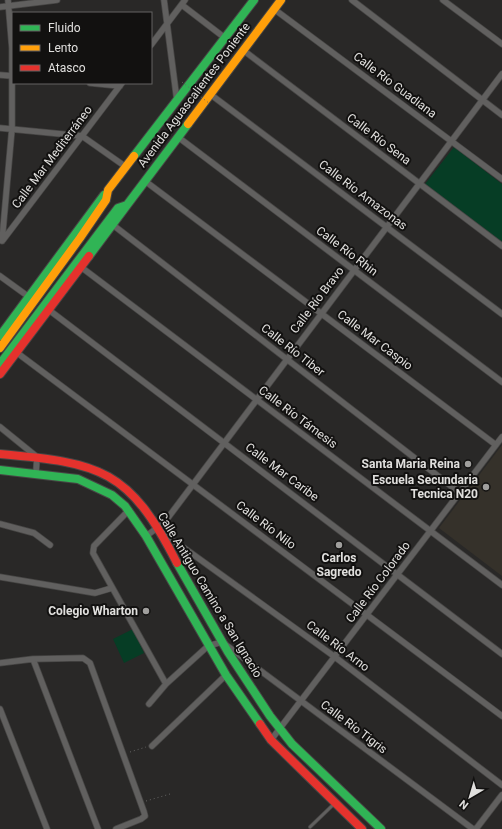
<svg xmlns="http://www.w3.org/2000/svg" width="502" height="829" viewBox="0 0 502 829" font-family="Roboto,sans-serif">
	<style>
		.built { fill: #35312a }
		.green { fill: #063d25 }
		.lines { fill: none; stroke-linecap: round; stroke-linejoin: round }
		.lane-casing { stroke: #474645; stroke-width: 4 }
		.street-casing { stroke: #474645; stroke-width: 7 }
		.fast-casing { stroke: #474645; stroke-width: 10 }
		.slow-casing { stroke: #474645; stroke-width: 10 }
		.jam-casing { stroke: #474645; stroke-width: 10 }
		.path { stroke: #656564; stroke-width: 1; stroke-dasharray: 1 3; stroke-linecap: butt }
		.lane { stroke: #61605f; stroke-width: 2.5 }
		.street { stroke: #61605f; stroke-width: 5.5 }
		.fast { stroke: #30b455; stroke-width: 8 }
		.slow { stroke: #ff9f0a; stroke-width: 8 }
		.jam { stroke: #e5322d; stroke-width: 8 }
		.path-bridge { stroke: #656564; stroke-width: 1; stroke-dasharray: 1 3; stroke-linecap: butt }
		.poi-dot { fill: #a09f9d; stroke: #121110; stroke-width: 1.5 }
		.labels { text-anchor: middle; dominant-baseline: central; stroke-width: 4; stroke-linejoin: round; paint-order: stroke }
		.street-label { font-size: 12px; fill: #e0dfdd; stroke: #121110 }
		.poi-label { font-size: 12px; font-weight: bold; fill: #e0dfdd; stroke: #121110; text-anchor: end }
	</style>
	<rect width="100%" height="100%" fill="#292827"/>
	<!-- built -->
	<path class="built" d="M502 445V576L439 528Z"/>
	<!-- green -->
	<path class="green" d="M454 147 502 184V242L425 184Z
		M133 629 144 653 124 663 113 639Z"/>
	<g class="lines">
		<defs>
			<path id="lane" d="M310 827 335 803"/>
			<path id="street" d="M164 0 177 101
				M352 0 502 115
				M443 0 502 44
				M182 5 225 38
				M0 7 57 0
				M274 9 502 179
				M151 45 185 0
				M243 50 502 246
				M0 75 13 76
				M90 83 120 86
				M210 94 502 314
				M0 128 82 136 126 167
				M178 137 502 382
				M145 181 496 445
				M113 225 460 493
				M3 240 122 83
				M2 241 12 128V48L8 0
				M81 267 502 585
				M0 276 29 297
				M49 310 502 654
				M16 352 502 716
				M0 427 37 457 36 473
				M129 510 94 546 93 553 166 684
				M0 524 34 533 50 545
				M162 532 335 657 502 785
				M146 536 164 523 502 74
				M0 577 95 593 112 588
				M33 659 98 829
				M0 663 33 659 83 658 90 663 144 812 145 816 141 819 116 829
				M149 704 166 684 208 646 222 642 473 829
				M0 709 47 829
				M271 740 502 437
				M152 746 226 675
				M476 829 502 795"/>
			<path id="fast" d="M134 156 254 0
				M89 256 127 205
				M0 336 104 195
				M0 364 118 208 127 205 188 124
				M0 470 78 479 112 495 125 506 146 536 226 675 260 724
				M177 563 228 652 270 716 292 744 381 829"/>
			<path id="slow" d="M188 124 281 0
				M0 348 80 238 106 200 108 190 134 156"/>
			<path id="jam" d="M0 374 89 256
				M0 454C101 463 129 469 177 563
				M260 724 271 740 362 829"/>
		</defs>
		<!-- lane casing -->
		<use href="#lane" class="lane-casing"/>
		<!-- street casing -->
		<use href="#street" class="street-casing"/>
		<!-- fast casing -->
		<use href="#fast" class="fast-casing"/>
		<!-- slow casing -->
		<use href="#slow" class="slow-casing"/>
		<!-- jam casing -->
		<use href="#jam" class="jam-casing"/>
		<!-- path -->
		<path class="path" d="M130 752 146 747
			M146 801 170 794"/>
		<!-- lane -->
		<use href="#lane" class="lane"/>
		<!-- street -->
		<use href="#street" class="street"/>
		<!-- fast -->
		<use href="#fast" class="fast"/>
		<!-- slow -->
		<use href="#slow" class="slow"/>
		<!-- jam -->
		<use href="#jam" class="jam"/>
		<!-- path-bridge -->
		<path class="path-bridge" d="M182 82 210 104"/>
	</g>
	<!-- markers -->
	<g class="poi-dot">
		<circle cx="468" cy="464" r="4"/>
		<circle cx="486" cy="487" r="4"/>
		<circle cx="339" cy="545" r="4"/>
		<circle cx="146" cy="611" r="4"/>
	</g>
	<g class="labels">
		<!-- street labels -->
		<g class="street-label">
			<text transform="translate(395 85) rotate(37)">Calle Río Guadiana</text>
			<text transform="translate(194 95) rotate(-53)">Avenida Aguascalientes Poniente</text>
			<text transform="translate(379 139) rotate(37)">Calle Río Sena</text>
			<text transform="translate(52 157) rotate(-53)">Calle Mar Mediterráneo</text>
			<text transform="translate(363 195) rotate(37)">Calle Río Amazonas</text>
			<text transform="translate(347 251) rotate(37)">Calle Río Rhin</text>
			<text transform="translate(317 300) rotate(-53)">Calle Río Bravo</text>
			<text transform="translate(375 340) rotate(37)">Calle Mar Caspio</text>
			<text transform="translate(293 350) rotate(38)">Calle Río Tiber</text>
			<text transform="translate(298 417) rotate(37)">Calle Río Támesis</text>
			<text transform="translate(282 472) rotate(37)">Calle Mar Caribe</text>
			<text transform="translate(266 525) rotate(37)">Calle Río Nilo</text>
			<text transform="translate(378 582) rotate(-53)">Calle Río Colorado</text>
			<text transform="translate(210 595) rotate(59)">Calle Antiguo Camino a San Ignacio</text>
			<text transform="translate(338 646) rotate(37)">Calle Río Arno</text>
			<text transform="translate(354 727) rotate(37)">Calle Río Tigris</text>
		</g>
		<!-- poi labels -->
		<g class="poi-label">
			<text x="460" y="464">Santa Maria Reina</text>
			<text x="478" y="480">Escuela Secundaria<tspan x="478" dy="14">Tecnica N20</tspan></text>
			<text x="339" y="558" text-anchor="middle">Carlos<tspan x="339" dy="14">Sagredo</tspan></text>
			<text x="138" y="611">Colegio Wharton</text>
		</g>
	</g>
	<!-- legend -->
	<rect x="12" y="12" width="140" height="72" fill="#121110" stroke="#646362"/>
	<rect x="20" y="25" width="20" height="6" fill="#30b455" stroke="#646362"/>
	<text x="48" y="32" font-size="12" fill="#e0dfdd">Fluido</text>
	<rect x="20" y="45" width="20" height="6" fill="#ff9f0a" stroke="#646362"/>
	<text x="48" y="52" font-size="12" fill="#e0dfdd">Lento</text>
	<rect x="20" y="65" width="20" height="6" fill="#e5322d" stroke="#646362"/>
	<text x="48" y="72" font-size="12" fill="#e0dfdd">Atasco</text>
	<!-- north arrow -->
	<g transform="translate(470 797) rotate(218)" stroke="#121110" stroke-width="3" paint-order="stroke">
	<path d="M0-3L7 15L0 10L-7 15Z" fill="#e0dfdd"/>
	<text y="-6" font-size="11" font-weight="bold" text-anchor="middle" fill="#e0dfdd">N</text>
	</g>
</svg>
